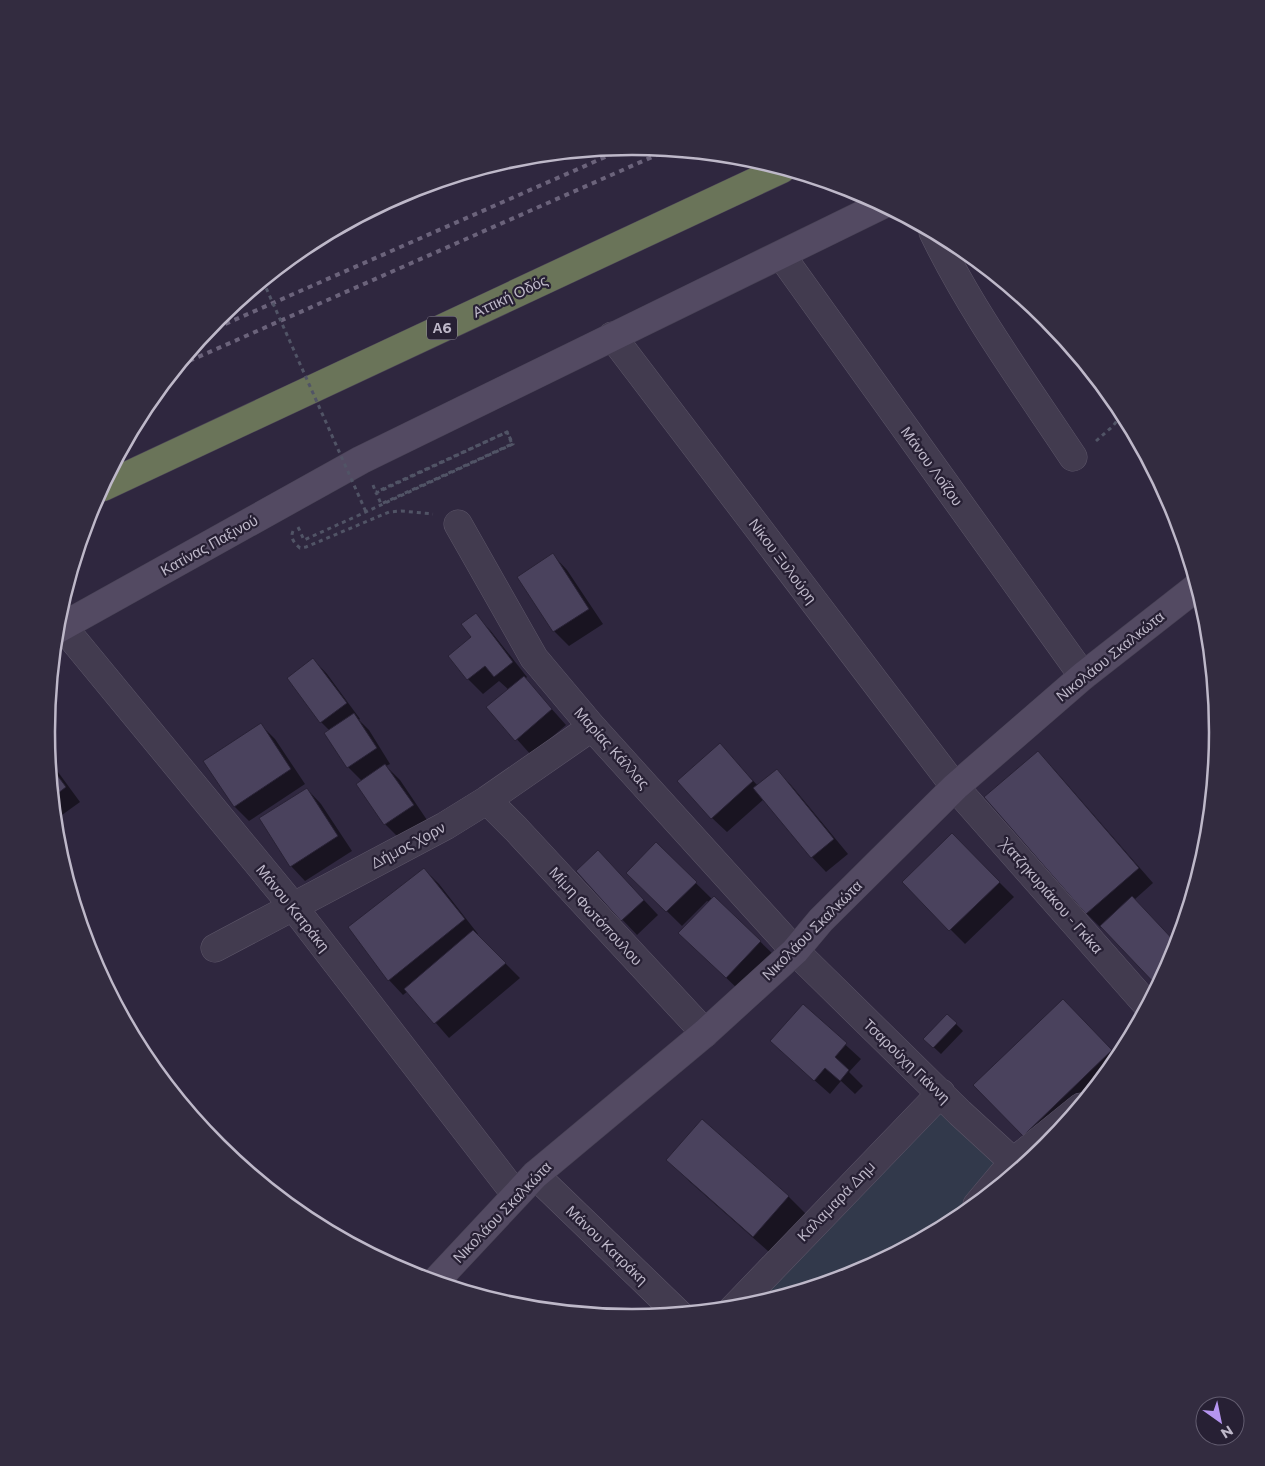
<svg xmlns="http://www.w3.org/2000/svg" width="1265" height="1466" viewBox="0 0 1265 1466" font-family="Montserrat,sans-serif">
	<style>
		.green { fill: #32394b }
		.shadow { fill: #0007 }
		.building { fill: #4a425d; stroke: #292236 }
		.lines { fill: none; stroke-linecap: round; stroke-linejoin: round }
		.street-casing { stroke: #5d5669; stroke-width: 29 }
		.secondary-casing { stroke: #484255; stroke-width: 29 }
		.highway-casing { stroke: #4a4356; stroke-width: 29 }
		.path { stroke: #515466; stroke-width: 3; stroke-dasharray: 4 4; stroke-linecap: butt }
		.street { stroke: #423b4f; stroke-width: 28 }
		.secondary { stroke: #534a62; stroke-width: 28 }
		.highway { stroke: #6a7459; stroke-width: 28 }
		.rail { stroke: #6b637b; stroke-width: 4; stroke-dasharray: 5 5; stroke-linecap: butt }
		.path-bridge { stroke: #515466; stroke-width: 3; stroke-dasharray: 4 4; stroke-linecap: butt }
		.labels { text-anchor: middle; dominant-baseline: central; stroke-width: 4.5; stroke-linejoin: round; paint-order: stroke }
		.shield { fill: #272034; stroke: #918a9c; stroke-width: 1 }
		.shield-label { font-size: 14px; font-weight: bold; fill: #beb8c9 }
		.street-label { font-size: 15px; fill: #beb8c9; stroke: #272034 }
		.rim { fill: none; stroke: #beb8c9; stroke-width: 2.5 }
	</style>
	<rect width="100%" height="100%" fill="#2f273f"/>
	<!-- green -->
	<path class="green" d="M941 1093 1013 1162 977 1205 958 1221 857 1275 747 1308Z"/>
	<!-- shadow -->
	<path class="shadow" d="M553 555 567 570 603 624 569 646 554 631 519 577Z
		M475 615 490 630 527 677 525 679 566 725 531 755 488 707 509 690 499 681 483 694 468 679Z
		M313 659 327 674 360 719 359 720 369 730 390 764 386 766 400 780 427 820 400 839 385 824 362 781 348 767 330 731 321 722Z
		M260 724 275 739 305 784 249 821 234 806Z
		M720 745 758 786 777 771 791 785 848 854 826 872 812 857 764 799 727 832 712 818Z
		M49 763 58 772 80 802 55 820Z
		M1052 767 1153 883 1134 900 1174 958 1159 986 1103 927 1101 928 1086 913Z
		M307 789 321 804 352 851 305 881 291 866Z
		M952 835 1014 897 965 944 903 882Z
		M656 844 712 899 714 897 775 956 741 992 695 948 709 902 707 901 682 926 628 873Z
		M613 867 658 915 637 935 577 872Z
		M424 869 439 884 478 934 477 935 520 978 449 1038 408 991 403 995 389 980Z
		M1063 1001 1120 1059 1068 1122 1039 1150 975 1085Z
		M803 1006 861 1059 849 1072 863 1086 855 1094 841 1081 830 1094 787 1056Z
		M956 1024 963 1031 941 1054 925 1039Z
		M668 1160 788 1196 810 1218 776 1258 690 1182Z"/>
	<!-- building -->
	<path class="building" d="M553 553 589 609 553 632 517 577Z
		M476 613 513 662 494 677 485 666 467 680 448 656 471 637 461 624Z
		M313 658 347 703 320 723 287 678Z
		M524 676 552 709 515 741 486 707Z
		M354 713 377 748 347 768 324 733Z
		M261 723 291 769 234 807 203 761Z
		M720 743 753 781 711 819 677 781Z
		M1038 751 1139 868 1086 914 984 797Z
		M49 764 66 787 53 797Z
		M385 764 414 805 384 825 356 784Z
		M777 769 834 839 811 858 753 788Z
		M307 788 338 836 290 867 259 818Z
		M952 833 1000 882 949 931 902 882Z
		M656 842 697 882 666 912 626 873Z
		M598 850 644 900 621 921 576 871Z
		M424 868 465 919 388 981 348 927Z
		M714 896 761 941 726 978 678 933Z
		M1132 896 1178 945 1174 958 1158 987 1100 926Z
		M473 930 506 963 434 1024 404 989Z
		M1063 999 1112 1050 1023 1136 973 1085Z
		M803 1004 847 1043 835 1057 849 1070 840 1081 825 1068 814 1081 770 1041Z
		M947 1014 957 1023 933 1048 923 1039Z
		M702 1119 789 1196 753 1237 666 1160Z"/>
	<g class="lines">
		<defs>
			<path id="street" d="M933 232C971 311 1024 383 1073 457
				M781 255 1083 676
				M612 336 955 787 1148 1006
				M458 524 534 658 592 727 795 951 960 1113 1021 1169
				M63 627 292 905 516 1195
				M487 800 516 829 705 1033
				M215 948 445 826 487 800 592 727
				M535 1175 680 1315
				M977 1205 1013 1162 1081 1107
				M732 1310 941 1093"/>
			<path id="secondary" d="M56 630 361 460 882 205
				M434 1283 535 1175 705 1033 795 951 821 920 955 787 1083 676 1198 586"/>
			<path id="highway" d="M103 487 782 169"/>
		</defs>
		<!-- street casing -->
		<use href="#street" class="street-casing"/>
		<!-- secondary casing -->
		<use href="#secondary" class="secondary-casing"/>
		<!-- highway casing -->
		<use href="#highway" class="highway-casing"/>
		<!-- path -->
		<path class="path" d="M1096 441 1113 426 1123 413
			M373 485 376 493 507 432 512 444 381 504 376 492
			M298 527 304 540 357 516
			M293 531C290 538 294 543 300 548L306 547 389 512 401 511 433 514"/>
		<!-- street -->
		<use href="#street" class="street"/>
		<!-- secondary -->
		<use href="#secondary" class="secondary"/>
		<!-- highway -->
		<use href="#highway" class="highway"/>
		<!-- rail -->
		<path class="rail" d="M207 332 628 147
			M180 365 668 150"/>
		<!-- path-bridge -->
		<path class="path-bridge" d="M263 281 366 512
			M357 516 513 444 507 432 376 492"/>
	</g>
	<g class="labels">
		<!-- shield labels -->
		<rect class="shield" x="427" y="316.5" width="30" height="23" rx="4"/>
		<g class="shield-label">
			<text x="442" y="328">Α6</text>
		</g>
		<!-- street labels -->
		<g class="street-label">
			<text transform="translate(510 296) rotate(-25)">Αττική Οδός</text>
			<text transform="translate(932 466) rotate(54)">Μάνου Λοΐζου</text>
			<text transform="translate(209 545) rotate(-29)">Κατίνας Παξινού</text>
			<text transform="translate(783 561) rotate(53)">Νίκου Ξυλούρη</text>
			<text transform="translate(1110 656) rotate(-39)">Νικολάου Σκαλκώτα</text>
			<text transform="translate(612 748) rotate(48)">Μαρίας Κάλλας</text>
			<text transform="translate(408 845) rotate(-28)">Δήμος Χορν</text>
			<text transform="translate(1052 896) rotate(49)">Χατζηκυριάκου - Γκίκα</text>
			<text transform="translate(293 908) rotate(51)">Μάνου Κατράκη</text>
			<text transform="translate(596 916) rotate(47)">Μίμη Φωτόπουλου</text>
			<text transform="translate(812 930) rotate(-45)">Νικολάου Σκαλκώτα</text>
			<text transform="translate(907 1061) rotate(44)">Τσαρούχη Γιάννη</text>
			<text transform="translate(836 1201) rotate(-46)">Καλαμαρά Δημ</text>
			<text transform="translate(502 1212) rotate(-46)">Νικολάου Σκαλκώτα</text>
			<text transform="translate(607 1245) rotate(44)">Μάνου Κατράκη</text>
		</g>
	</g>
	<!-- crop -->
	<path d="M0 0H1265V1466H0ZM55 732a577 577 0 1 1 1154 0a577 577 0 1 1-1154 0Z" fill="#332c40" fill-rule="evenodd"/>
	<path class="rim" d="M55 732a577 577 0 1 1 1154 0a577 577 0 1 1-1154 0Z"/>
	<!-- north arrow -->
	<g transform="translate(1220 1421) rotate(147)"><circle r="24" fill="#272034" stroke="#635d70"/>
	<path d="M0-4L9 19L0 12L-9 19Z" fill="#b695f1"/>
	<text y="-8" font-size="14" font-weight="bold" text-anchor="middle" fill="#beb8c9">N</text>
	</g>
</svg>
